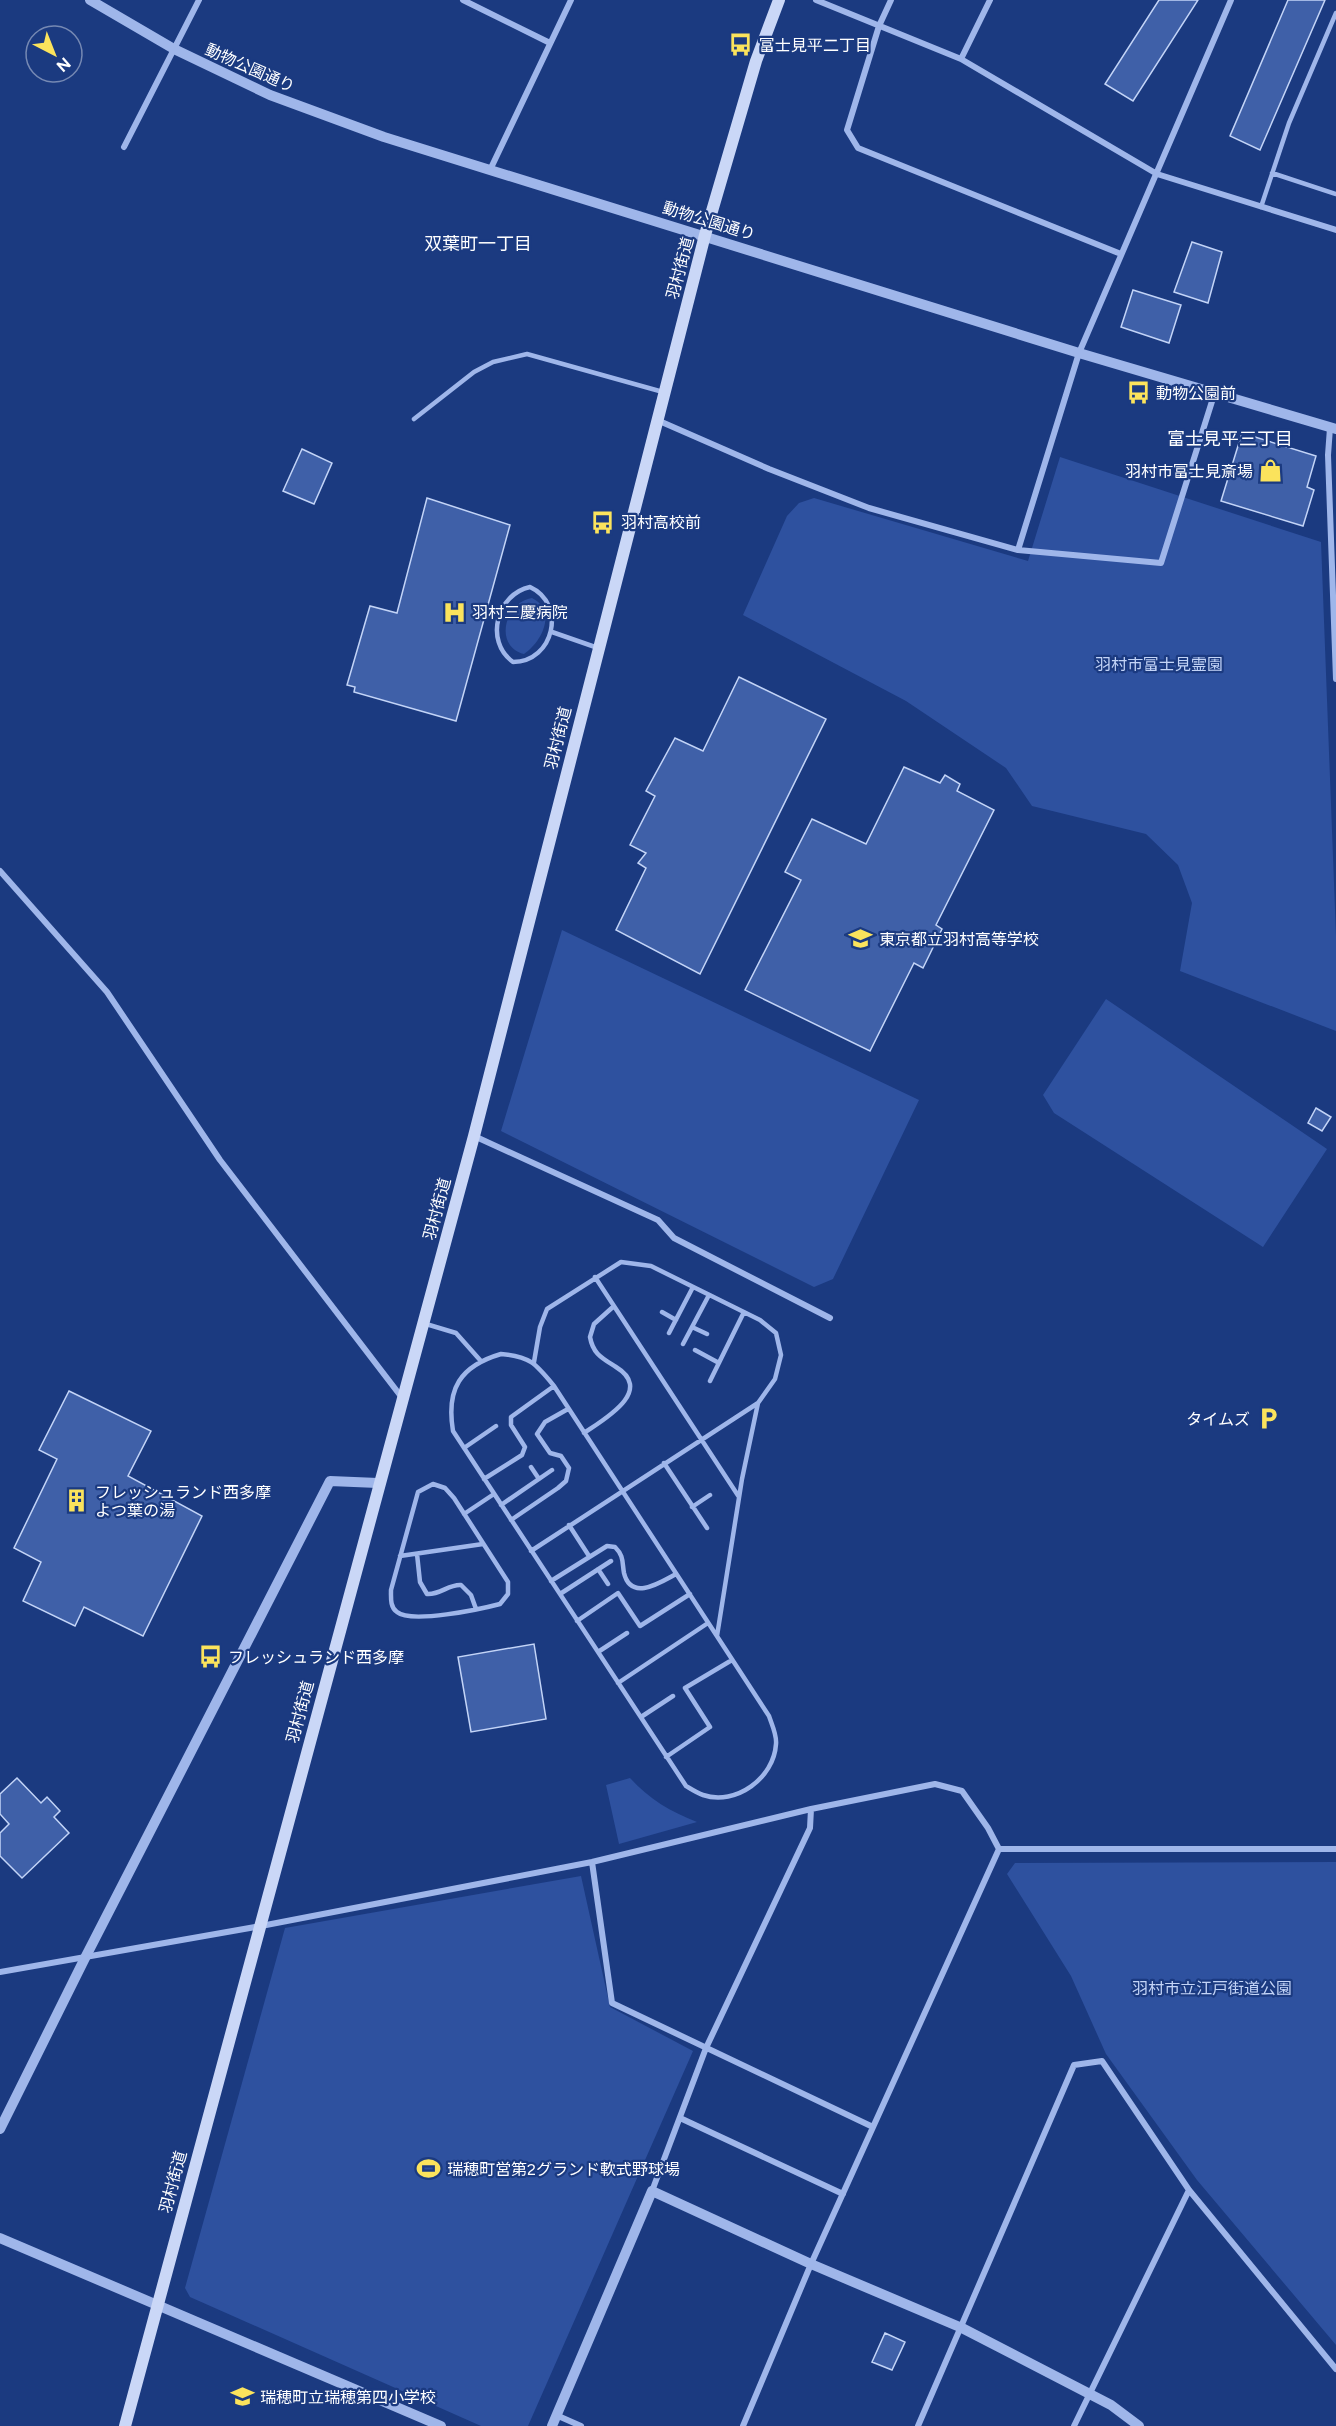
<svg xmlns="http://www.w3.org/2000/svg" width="1336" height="2426" viewBox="0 0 1336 2426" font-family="Figtree,'Noto Sans JP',sans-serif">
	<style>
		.green { fill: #2e519f }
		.building { fill: #3f60a8; stroke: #c3d4f7; stroke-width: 1.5 }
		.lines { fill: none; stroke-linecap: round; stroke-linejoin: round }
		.service { stroke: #9fb6ea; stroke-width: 4.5 }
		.minor { stroke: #9fb6ea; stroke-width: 6 }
		.tertiary { stroke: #9fb6ea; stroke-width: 10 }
		.secondary { stroke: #cad7f7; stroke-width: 12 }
		.labels { text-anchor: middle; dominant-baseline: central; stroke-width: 4.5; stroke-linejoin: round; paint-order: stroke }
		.poi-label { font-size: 16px; fill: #fff; stroke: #1b3a80; text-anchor: start }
		.street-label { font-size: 16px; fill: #fff; stroke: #1b3a80 }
		.park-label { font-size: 16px; fill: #c3d4f7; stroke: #1b3a80 }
		.neighbourhood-label { font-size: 18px; fill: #fff; stroke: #1b3a80 }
	</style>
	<rect width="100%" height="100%" fill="#1b3a80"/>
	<!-- green -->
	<path class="green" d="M1060 457 1321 542 1336 936V1031L1180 971 1192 903 1178 865 1146 834 1032 806 1006 768 906 701 743 615 787 516 799 503 814 498 1028 561Z
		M532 598C558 611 541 643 524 654 493 646 505 602 532 598Z
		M562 930 919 1100 833 1279 814 1287 501 1131Z
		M1106 999 1327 1149 1263 1247 1054 1113 1043 1095Z
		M630 1778C649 1799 671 1812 697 1822L619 1844 606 1785Z
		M1336 1862V2345L1197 2180 1106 2054 1071 1976 1007 1874 1015 1863Z
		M581 1876 610 2007 693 2051 528 2426H481L190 2297 185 2288 285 1928Z"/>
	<!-- building -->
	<path class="building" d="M1159 0H1198L1133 101 1105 84Z
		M1288 0H1325L1260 150 1230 136Z
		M1192 242 1222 252 1208 303 1174 292Z
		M1133 290 1181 305 1169 343 1121 327Z
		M1242 433 1316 456 1307 487 1314 490 1303 526 1221 501Z
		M302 449 332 463 314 504 283 491Z
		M427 498 510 525 456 721 354 692 355 687 347 685 370 606 397 613Z
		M739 677 826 719 700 974 616 930 646 868 638 863 646 853 630 845 655 796 646 791 675 738 703 751Z
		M904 767 940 783 945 775 960 784 957 791 994 810 936 925 942 929 923 968 914 963 870 1051 745 990 801 880 785 872 812 819 866 844Z
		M1316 1108 1331 1117 1322 1131 1308 1123Z
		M69 1391 151 1431 128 1476 202 1516 143 1636 84 1607 75 1626 23 1601 41 1562 14 1548 57 1459 39 1450Z
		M534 1644 546 1719 471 1732 458 1657Z
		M17 1778 41 1803 47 1797 60 1811 54 1817 69 1833 22 1878 0 1856V1833L9 1824 0 1814V1794Z
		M885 2333 905 2342 892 2370 872 2362Z"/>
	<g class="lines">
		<!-- service -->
		<path class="service" d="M1272 173 1336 194
			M1261 207 1289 123 1336 13
			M414 419 474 372 493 362 527 354 663 392
			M530 587C567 604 554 662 513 662 484 641 497 594 530 587Z
			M552 632 598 648
			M595 1277 739 1497
			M662 1312 676 1320
			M426 1324 456 1333 480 1360
			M692 1327 707 1334
			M669 1333 693 1287
			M683 1344 709 1295
			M695 1350 719 1363
			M501 1354C530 1356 536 1364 554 1386L769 1716C772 1725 777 1735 776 1744 774 1778 736 1806 703 1795 697 1793 691 1789 686 1786L453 1431C446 1389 460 1366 501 1354Z
			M710 1381 744 1312
			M584 1433C603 1420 655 1391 616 1367 602 1358 593 1354 590 1337L594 1324 614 1306
			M464 1448 496 1426
			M664 1463 707 1528
			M531 1467 539 1479
			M484 1479 522 1455 525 1447 511 1425V1417L554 1386
			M433 1484 445 1488 454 1498 508 1582V1594L500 1604C481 1609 411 1624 397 1612 390 1607 391 1598 391 1590L418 1492Z
			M501 1505 552 1470
			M692 1507 710 1495
			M464 1514 494 1494
			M511 1520 558 1488 566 1481 569 1468 561 1456 550 1453 537 1434 545 1422 568 1409
			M569 1525 589 1556
			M531 1551 758 1403 775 1379 781 1355 776 1333 760 1320 651 1266 621 1262 547 1309 540 1327 534 1362
			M417 1554 420 1582 427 1594C440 1595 449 1584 461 1585L471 1595 476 1609
			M400 1556 483 1544
			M598 1569 608 1584
			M551 1581 607 1546 615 1547C624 1556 622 1562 624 1573 631 1602 661 1582 676 1574
			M560 1594 611 1561
			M577 1621 618 1593 640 1626 690 1594
			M717 1636 742 1479 758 1403
			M598 1652 627 1633
			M618 1683 708 1623
			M641 1717 673 1696
			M666 1757 710 1727 685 1688 732 1660"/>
		<!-- minor -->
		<path class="minor" d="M463 0 550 43
			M816 0 961 59 1157 174 1336 230
			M891 0 879 26 847 130 858 148 1121 254
			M961 59 990 0
			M124 147 199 0
			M490 170 571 0
			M657 420 769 469 869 508 1018 550 1161 563 1214 395
			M1330 428 1328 455 1336 679
			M1018 550 1079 353 1231 0
			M0 871 107 992 220 1160 403 1399
			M474 1136 658 1220 674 1238 830 1318
			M811 1809 935 1784 962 1791 988 1828 999 1849
			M999 1849H1336
			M592 1862 612 2003 873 2127
			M0 1972 261 1926 592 1862 811 1809 810 1828 706 2048 652 2191
			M680 2118 843 2194
			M556 2415 581 2426
			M743 2426 811 2264 999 1849
			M918 2426 1074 2065 1102 2061 1189 2190 1336 2369
			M1074 2426 1189 2190"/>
		<!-- tertiary -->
		<path class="tertiary" d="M90 0 174 49 270 95 384 137 1079 353 1336 429
			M0 2129 86 1956 330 1481 378 1483
			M0 2238 441 2426
			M552 2426 652 2191 811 2264 962 2328 1111 2405 1139 2426"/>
		<!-- secondary -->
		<path class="secondary" d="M125 2426 474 1136 705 235 756 61 779 0"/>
	</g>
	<!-- icons -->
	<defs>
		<symbol id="bus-bare" viewBox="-9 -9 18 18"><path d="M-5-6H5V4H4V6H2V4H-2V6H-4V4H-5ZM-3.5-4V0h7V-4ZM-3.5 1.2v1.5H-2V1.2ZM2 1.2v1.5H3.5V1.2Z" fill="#fbe35c" stroke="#1b3a80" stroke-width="2.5" paint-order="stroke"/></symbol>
		<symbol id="shop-bare" viewBox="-9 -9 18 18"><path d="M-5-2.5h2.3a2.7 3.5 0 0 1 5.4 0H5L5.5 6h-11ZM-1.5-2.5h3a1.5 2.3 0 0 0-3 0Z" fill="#fbe35c" stroke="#1b3a80" stroke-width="2.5" paint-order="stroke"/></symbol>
		<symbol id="hospital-bare" viewBox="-9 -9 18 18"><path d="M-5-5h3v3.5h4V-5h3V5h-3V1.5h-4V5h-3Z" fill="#fbe35c" stroke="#1b3a80" stroke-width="2.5" paint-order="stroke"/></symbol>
		<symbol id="school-bare" viewBox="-9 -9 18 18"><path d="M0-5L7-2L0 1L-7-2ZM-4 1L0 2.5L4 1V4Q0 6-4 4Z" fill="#fbe35c" stroke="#1b3a80" stroke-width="2.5" paint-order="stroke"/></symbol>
		<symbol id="parking-bare" viewBox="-9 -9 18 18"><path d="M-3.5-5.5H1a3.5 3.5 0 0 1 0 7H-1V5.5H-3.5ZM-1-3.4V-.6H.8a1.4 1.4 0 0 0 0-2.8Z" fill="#fbe35c" stroke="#1b3a80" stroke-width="2.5" paint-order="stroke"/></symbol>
		<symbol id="building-bare" viewBox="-9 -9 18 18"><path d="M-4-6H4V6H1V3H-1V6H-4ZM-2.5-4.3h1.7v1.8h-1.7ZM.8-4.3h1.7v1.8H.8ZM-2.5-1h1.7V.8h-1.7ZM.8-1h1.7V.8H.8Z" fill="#fbe35c" stroke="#1b3a80" stroke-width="2.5" paint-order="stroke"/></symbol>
		<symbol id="stadium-bare" viewBox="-9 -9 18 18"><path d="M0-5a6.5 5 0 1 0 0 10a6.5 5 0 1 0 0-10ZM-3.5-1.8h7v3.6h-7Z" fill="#fbe35c" stroke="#1b3a80" stroke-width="2.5" paint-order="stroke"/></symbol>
	</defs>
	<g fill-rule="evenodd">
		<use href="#bus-bare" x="724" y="28" width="33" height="33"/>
		<use href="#bus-bare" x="1122" y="376" width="33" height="33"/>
		<use href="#shop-bare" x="1254" y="454" width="33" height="33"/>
		<use href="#bus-bare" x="586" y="506" width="33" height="33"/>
		<use href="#hospital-bare" x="438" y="596" width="33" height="33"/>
		<use href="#school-bare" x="844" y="922" width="33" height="33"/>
		<use href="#parking-bare" x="1252" y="1402" width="33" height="33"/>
		<use href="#building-bare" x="60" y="1484" width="33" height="33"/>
		<use href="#bus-bare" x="194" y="1640" width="33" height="33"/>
		<use href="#stadium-bare" x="412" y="2152" width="33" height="33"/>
		<use href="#school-bare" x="226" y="2380" width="33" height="33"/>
	</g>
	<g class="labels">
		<!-- poi labels -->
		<g class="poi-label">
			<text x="759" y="45">富士見平二丁目</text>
			<text x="1156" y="393">動物公園前</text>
			<text x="1253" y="471" text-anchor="end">羽村市富士見斎場</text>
			<text x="621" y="522">羽村高校前</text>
			<text x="472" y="612">羽村三慶病院</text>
			<text x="879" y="939">東京都立羽村高等学校</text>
			<text x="1250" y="1419" text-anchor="end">タイムズ</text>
			<text x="95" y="1492">フレッシュランド西多摩<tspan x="95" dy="18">よつ葉の湯</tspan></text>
			<text x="228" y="1657">フレッシュランド西多摩</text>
			<text x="447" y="2169">瑞穂町営第2グランド軟式野球場</text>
			<text x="260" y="2397">瑞穂町立瑞穂第四小学校</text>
		</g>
		<!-- street labels -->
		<g class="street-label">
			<text transform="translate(250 68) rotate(24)">動物公園通り</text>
			<text transform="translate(709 221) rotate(17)">動物公園通り</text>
			<text transform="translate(680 268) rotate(-75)">羽村街道</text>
			<text transform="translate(558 738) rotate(-76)">羽村街道</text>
			<text transform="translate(437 1209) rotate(-75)">羽村街道</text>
			<text transform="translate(300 1712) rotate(-75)">羽村街道</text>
			<text transform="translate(173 2182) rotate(-75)">羽村街道</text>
		</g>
		<!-- park labels -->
		<g class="park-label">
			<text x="1159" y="664">羽村市富士見霊園</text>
			<text x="1212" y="1988">羽村市立江戸街道公園</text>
		</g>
		<!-- neighbourhood labels -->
		<g class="neighbourhood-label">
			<text x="478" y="244">双葉町一丁目</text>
			<text x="1230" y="439">富士見平三丁目</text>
		</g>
	</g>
	<!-- north arrow -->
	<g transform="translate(54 54) rotate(138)"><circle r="28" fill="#1b3a80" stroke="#7689b3" stroke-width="1.5"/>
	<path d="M0-4.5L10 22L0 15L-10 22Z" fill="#fbe35c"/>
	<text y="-9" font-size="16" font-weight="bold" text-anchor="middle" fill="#ffffff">N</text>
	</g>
</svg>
